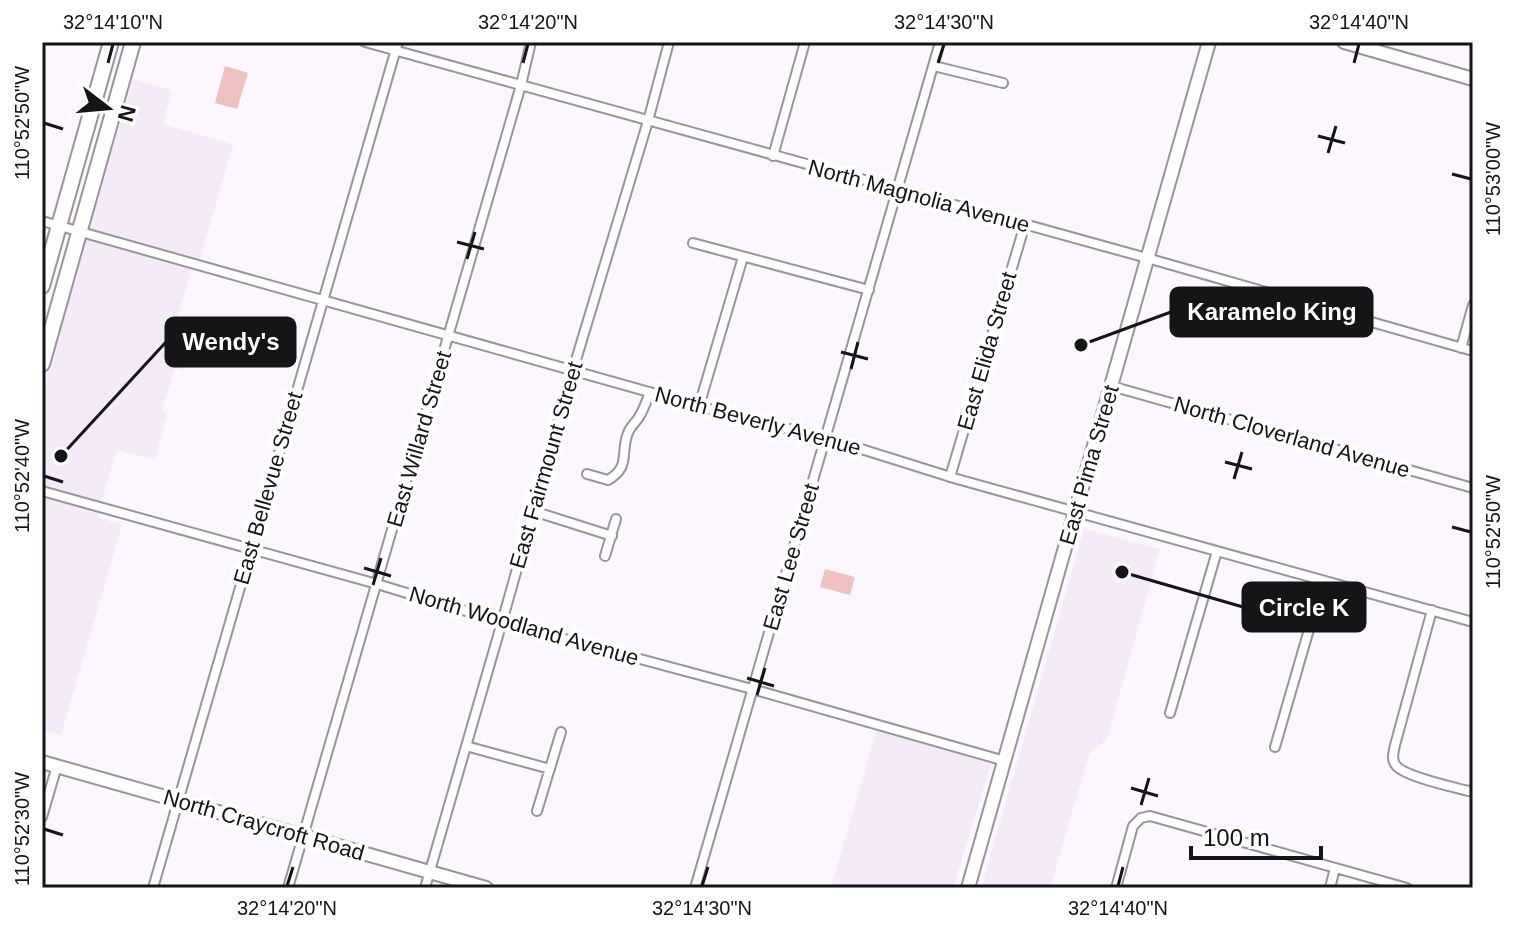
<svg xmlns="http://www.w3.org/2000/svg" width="1515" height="930" viewBox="0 0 1515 930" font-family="Arial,sans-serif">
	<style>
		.built { fill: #f4eaf8 }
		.green { fill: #eec1c0 }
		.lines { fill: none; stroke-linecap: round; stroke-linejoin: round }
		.street-casing { stroke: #99949b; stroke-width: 12 }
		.secondary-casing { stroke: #99949b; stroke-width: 16 }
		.primary-casing { stroke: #99949b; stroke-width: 18 }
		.street { stroke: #fff; stroke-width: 8 }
		.secondary { stroke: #fff; stroke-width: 12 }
		.primary { stroke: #fff; stroke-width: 14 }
		.ticks { fill: none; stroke: #151416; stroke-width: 3 }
		.labels { text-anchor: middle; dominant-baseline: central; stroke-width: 8; stroke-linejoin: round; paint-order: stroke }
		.street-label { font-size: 22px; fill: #151416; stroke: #fff }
		.leader { fill: none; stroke: #151416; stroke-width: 3 }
		.callout-dot { fill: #151416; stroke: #fff; stroke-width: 3 }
		.callout { fill: #151416; stroke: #151416; stroke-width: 3 }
		.callout-label { font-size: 24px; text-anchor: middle; font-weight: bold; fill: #fff }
		.neatline { fill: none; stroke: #151416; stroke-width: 3 }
		.ticks-label { font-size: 20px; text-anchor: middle; fill: #151416 }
	</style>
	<rect width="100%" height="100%" fill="#fcf7fe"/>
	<!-- built -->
	<path class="built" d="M133 79 172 90 163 124 233 144 200 259 192 268 173 332 188 337 193 343 185 370 175 368 162 410 168 413 155 460 117 450 97 517 122 525 61 735 42 730V394Z
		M1084 529 1160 549 1107 740 1090 752 1050 888H981Z
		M877 729 991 764 953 888H831Z"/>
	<!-- green -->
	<path class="green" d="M225 66 248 73 237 109 215 103Z
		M825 569 855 577 850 595 820 587Z"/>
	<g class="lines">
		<defs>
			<path id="street" d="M365 42 1147 258 1473 351
				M934 66 1003 83
				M773 156 805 42
				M42 221 720 412 826 438 957 479 1473 622
				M693 243 869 290
				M1461 348 1473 305
				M1111 386 1473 488
				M699 406 743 257
				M587 474 608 480C631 467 620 452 628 433 630 427 636 422 639 417 644 409 647 400 650 392
				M950 477 1025 224
				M42 491 377 584 502 622 752 689 1005 761
				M533 511 612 536
				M605 556 616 519
				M1432 610 1395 745C1394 751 1391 758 1395 764 1401 776 1454 787 1468 791L1473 790
				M1170 713 1217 551
				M466 746 550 769
				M1275 747 1323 581
				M537 811 561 732
				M42 817 57 766
				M153 888 398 42
				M288 888 521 85 531 42
				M425 888 502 622 573 370 648 121 669 42
				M695 888 940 42
				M1116 888 1133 826 1141 818 1150 816 1407 888
				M1330 888 1335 868"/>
			<path id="secondary" d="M1344 42 1473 79
				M42 762 486 888
				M968 888 1209 42"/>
			<path id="primary" d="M42 286 111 42
				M42 364 133 42"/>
		</defs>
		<!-- street casing -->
		<use href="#street" class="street-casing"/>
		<!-- secondary casing -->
		<use href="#secondary" class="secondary-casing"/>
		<!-- primary casing -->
		<use href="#primary" class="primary-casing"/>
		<!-- street -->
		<use href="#street" class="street"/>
		<!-- secondary -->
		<use href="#secondary" class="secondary"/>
		<!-- primary -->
		<use href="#primary" class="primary"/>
	</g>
	<!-- ticks -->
	<path class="ticks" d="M108 63 113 44M523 63 528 44M938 63 944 44M1354 63 1359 44M44 123 63 129M1318 136 1345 143M1328 153 1336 126M1452 174 1471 179M457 242 484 249M467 259 475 232M841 352 868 359M851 369 858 342M1225 462 1252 469M44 476 63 482M1234 479 1242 452M1452 527 1471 532M364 568 391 576M373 585 381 558M747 678 774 686M757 695 765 668M1131 788 1158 796M1141 805 1149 778M44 829 63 835M287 886 293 867M702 886 708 867M1118 886 1123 867"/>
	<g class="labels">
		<!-- street labels -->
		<g class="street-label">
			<text transform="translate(919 196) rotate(15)">North Magnolia Avenue</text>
			<text transform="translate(987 351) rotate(-74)">East Elida Street</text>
			<text transform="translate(758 421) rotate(15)">North Beverly Avenue</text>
			<text transform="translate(1292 437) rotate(16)">North Cloverland Avenue</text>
			<text transform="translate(419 439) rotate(-74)">East Willard Street</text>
			<text transform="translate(546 465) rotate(-74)">East Fairmount Street</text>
			<text transform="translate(1089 465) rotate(-74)">East Pima Street</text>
			<text transform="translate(268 488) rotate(-74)">East Bellevue Street</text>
			<text transform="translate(791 557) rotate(-74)">East Lee Street</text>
			<text transform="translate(524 626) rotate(16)">North Woodland Avenue</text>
			<text transform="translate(264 825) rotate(16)">North Craycroft Road</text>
		</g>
	</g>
	<!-- callouts -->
	<path class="leader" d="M1081 345L1171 312M61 456L166 342M1122 572L1243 607"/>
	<g class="callout-dot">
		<circle cx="1081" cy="345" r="8"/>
		<circle cx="61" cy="456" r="8"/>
		<circle cx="1122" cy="572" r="8"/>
	</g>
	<g class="callout">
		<rect x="1171" y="288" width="201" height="48" rx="8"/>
		<rect x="166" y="318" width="129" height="48" rx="8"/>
		<rect x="1243" y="583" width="122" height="48" rx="8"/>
	</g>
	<g class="callout-label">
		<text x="1272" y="320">Karamelo King</text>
		<text x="231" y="350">Wendy's</text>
		<text x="1304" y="616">Circle K</text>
	</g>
	<!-- border -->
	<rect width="1515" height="930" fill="none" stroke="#ffffff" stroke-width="88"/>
	<!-- north arrow -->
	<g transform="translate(108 108) rotate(106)" stroke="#ffffff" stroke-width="6" paint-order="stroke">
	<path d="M0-6L14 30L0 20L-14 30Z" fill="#151416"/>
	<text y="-12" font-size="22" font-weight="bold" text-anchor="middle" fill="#151416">N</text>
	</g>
	<!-- scale -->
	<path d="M1191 846v12h130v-12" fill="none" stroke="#151416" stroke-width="4"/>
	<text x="1203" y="846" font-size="24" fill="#151416" stroke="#ffffff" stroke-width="6" paint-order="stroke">100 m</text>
	<rect x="44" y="44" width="1427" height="842" class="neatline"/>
	<g class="ticks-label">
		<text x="113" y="29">32°14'10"N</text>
		<text x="528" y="29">32°14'20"N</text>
		<text x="944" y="29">32°14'30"N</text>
		<text x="1359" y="29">32°14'40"N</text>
		<text transform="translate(22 123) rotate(-90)" y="7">110°52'50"W</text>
		<text transform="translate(1493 179) rotate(-90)" y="7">110°53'00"W</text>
		<text transform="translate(22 476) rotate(-90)" y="7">110°52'40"W</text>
		<text transform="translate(1493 532) rotate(-90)" y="7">110°52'50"W</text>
		<text transform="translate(22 829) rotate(-90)" y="7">110°52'30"W</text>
		<text x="287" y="915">32°14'20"N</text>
		<text x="702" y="915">32°14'30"N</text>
		<text x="1118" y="915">32°14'40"N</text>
	</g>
</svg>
